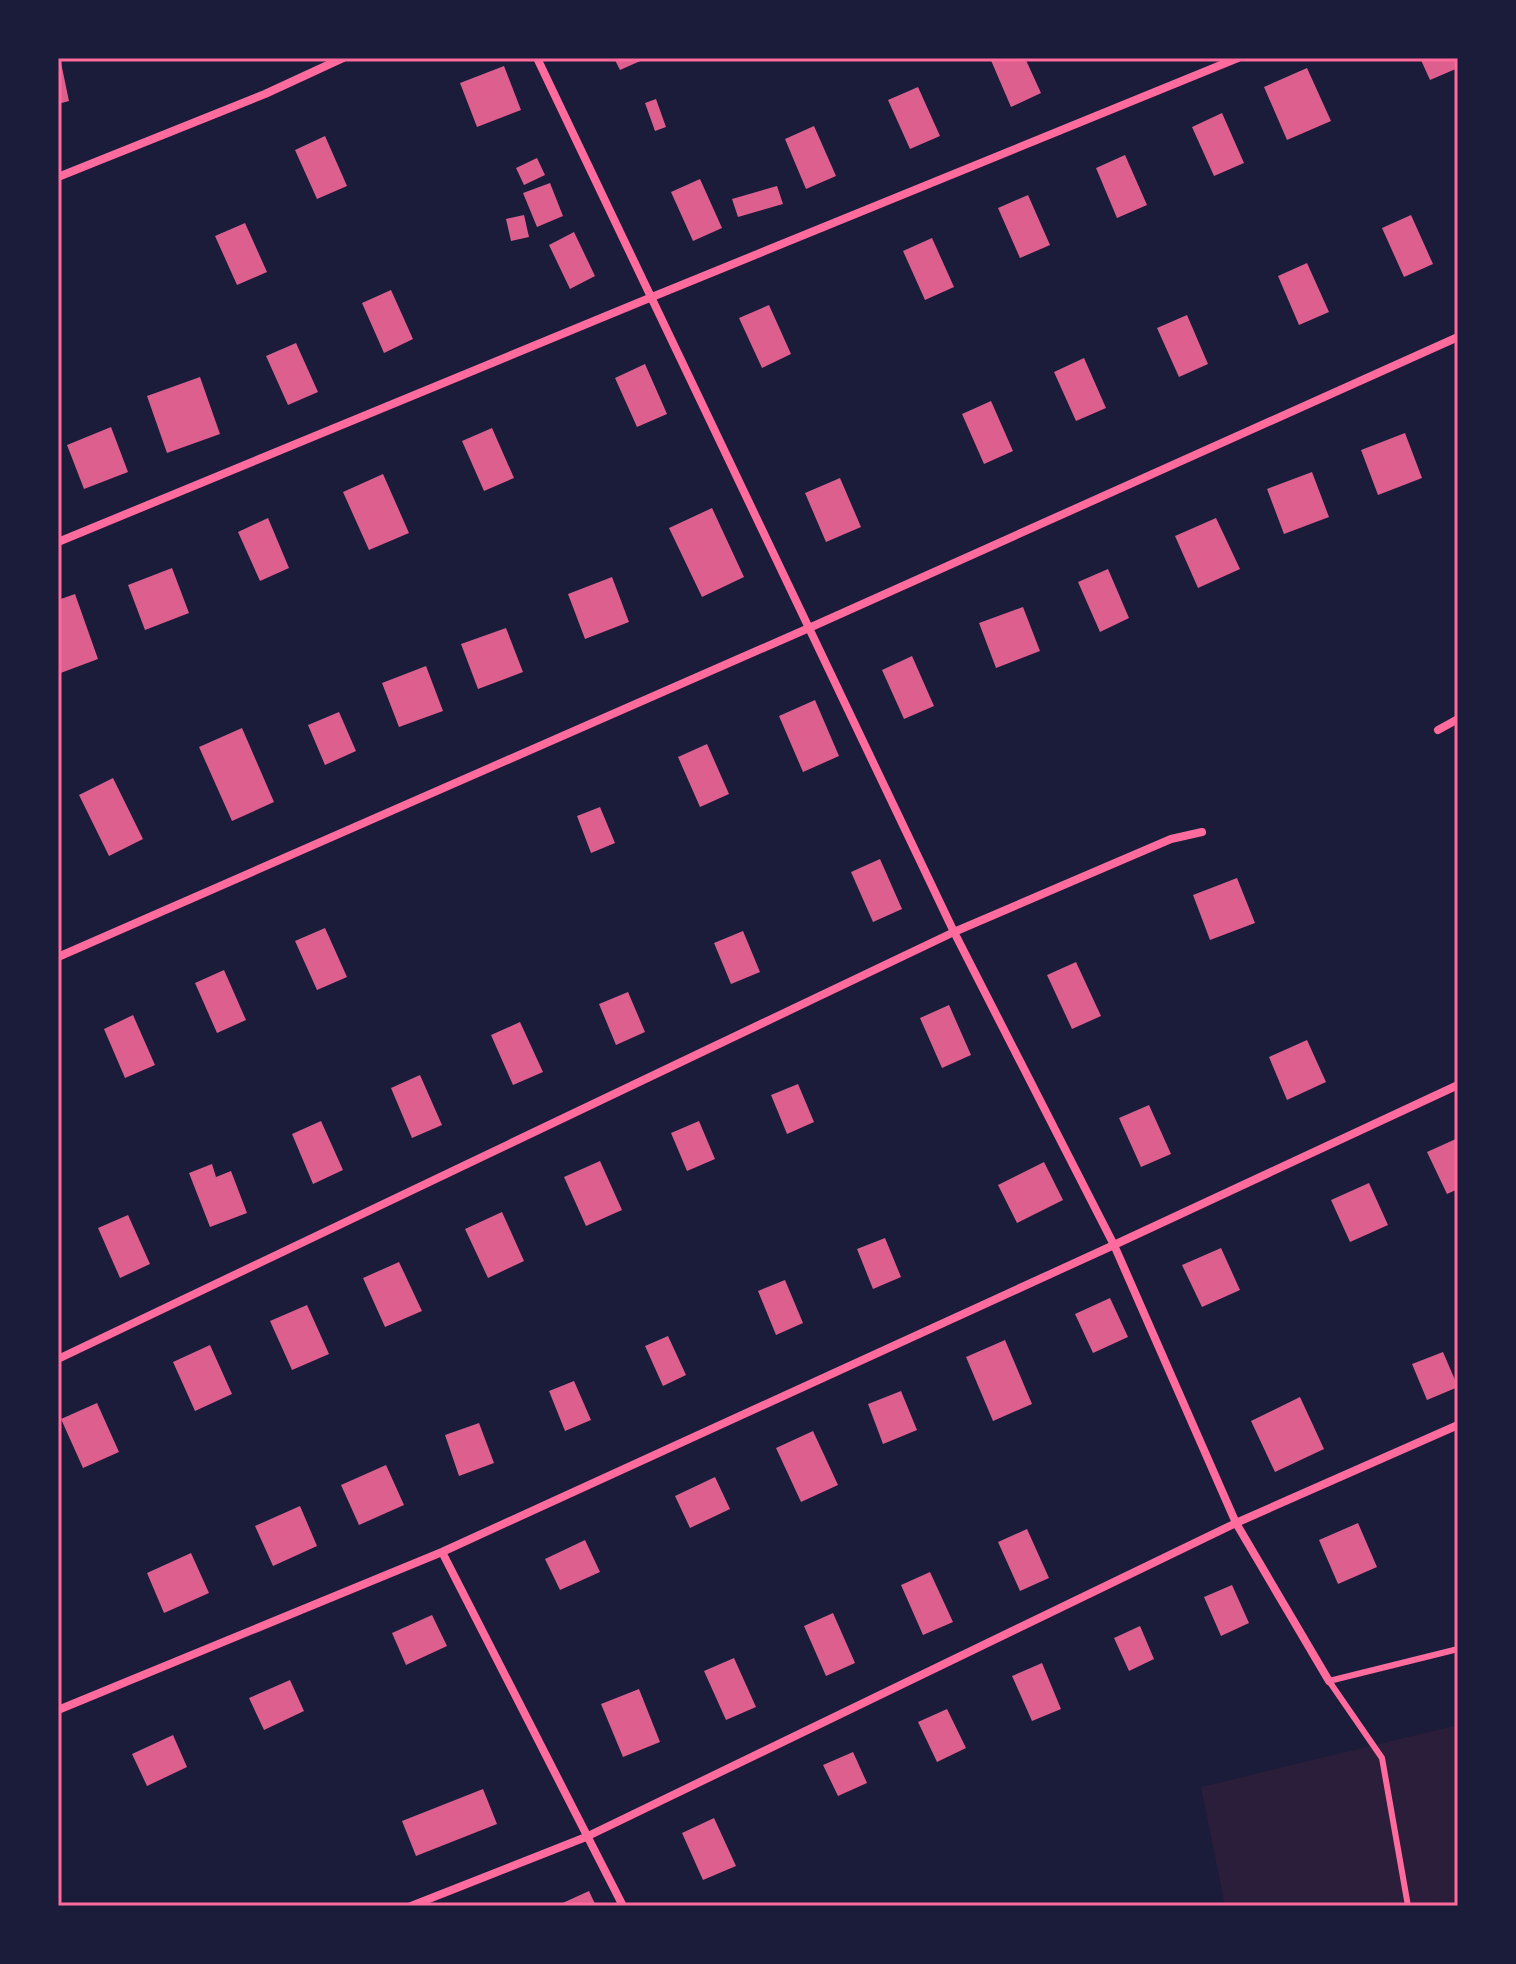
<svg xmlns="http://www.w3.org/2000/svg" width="1516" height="1964" viewBox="0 0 1516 1964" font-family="'Sofia Sans Condensed',sans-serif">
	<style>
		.green { fill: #2a1e3b }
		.building { fill: #dd5f8e }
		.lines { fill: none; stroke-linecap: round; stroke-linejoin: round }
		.service { stroke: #ff6b9d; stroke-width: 6 }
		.minor { stroke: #ff6b9d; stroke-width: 8 }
		.neatline { fill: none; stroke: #ff6b9d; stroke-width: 3 }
	</style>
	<rect width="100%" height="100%" fill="#1b1b3a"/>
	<!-- green -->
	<path class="green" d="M1458 1725V1906H1225L1201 1787Z"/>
	<!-- building -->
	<path class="building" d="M58 58H60L69 101 58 104Z
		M614 58H647L620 70Z
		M990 58H1025L1041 93 1011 107Z
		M1420 58H1456L1458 68 1430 80Z
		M504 66 521 110 477 127 460 83Z
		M1307 68 1331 121 1287 140 1264 87Z
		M918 87 940 136 910 149 888 100Z
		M656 99 666 127 655 131 645 103Z
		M1222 113 1244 163 1214 176 1192 127Z
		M814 126 836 176 806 189 785 139Z
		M325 136 347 186 317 199 295 150Z
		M1125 155 1147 205 1117 218 1096 168Z
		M537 158 545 175 524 185 516 168Z
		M700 179 722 228 693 241 671 192Z
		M550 183 563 216 537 227 523 193Z
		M777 186 783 204 738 217 732 199Z
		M1028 195 1050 245 1020 258 998 208Z
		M524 215 529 237 511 241 506 219Z
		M1411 215 1433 264 1404 277 1382 228Z
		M245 223 267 272 237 285 215 236Z
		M574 232 595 276 570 289 549 245Z
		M932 238 954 287 925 300 903 251Z
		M1307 263 1329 312 1299 325 1278 276Z
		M391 290 413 339 384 353 362 303Z
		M769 305 791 354 762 368 739 318Z
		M1187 315 1208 364 1179 377 1157 328Z
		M296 343 318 392 288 405 266 356Z
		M1084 358 1106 408 1076 421 1054 372Z
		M645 364 667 414 637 427 615 378Z
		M200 377 220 434 167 453 147 396Z
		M991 401 1013 451 984 464 962 414Z
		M111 427 128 472 84 489 67 445Z
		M492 428 514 478 484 491 462 441Z
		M1405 433 1422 478 1378 495 1361 450Z
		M1312 472 1329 517 1284 534 1267 489Z
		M383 474 409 533 369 550 343 492Z
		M840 478 861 527 826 542 805 493Z
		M712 508 744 577 702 597 669 528Z
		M268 518 289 568 260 581 238 532Z
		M1216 518 1240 569 1198 588 1175 536Z
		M172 568 189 613 145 630 128 585Z
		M1108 569 1129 618 1100 632 1078 582Z
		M612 577 629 622 585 639 568 594Z
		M75 594 98 659 58 674V600Z
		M1023 607 1040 651 996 668 979 623Z
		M506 628 523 672 478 689 461 644Z
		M912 656 934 706 904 719 882 670Z
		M426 666 443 711 399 727 382 683Z
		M815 700 839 756 803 772 779 716Z
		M339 712 356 751 325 765 308 725Z
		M242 728 274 802 232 821 199 747Z
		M707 744 729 794 700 807 678 757Z
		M113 778 143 839 109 856 79 795Z
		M600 807 615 843 591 853 577 816Z
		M880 859 902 909 873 922 851 872Z
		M1237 878 1255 923 1210 940 1193 895Z
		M325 928 347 977 317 990 295 941Z
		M743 931 760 972 731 984 714 943Z
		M1076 962 1101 1016 1072 1029 1047 975Z
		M224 970 246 1020 217 1033 195 983Z
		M628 992 645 1032 616 1045 599 1004Z
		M949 1005 971 1055 942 1068 920 1018Z
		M133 1015 155 1065 125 1078 104 1029Z
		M520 1022 543 1072 513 1085 491 1035Z
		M1307 1040 1326 1082 1287 1100 1269 1057Z
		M420 1075 442 1125 412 1138 391 1088Z
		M798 1084 814 1122 787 1134 771 1095Z
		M1149 1105 1171 1154 1141 1167 1119 1118Z
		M321 1121 343 1170 313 1184 292 1134Z
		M699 1121 715 1159 687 1171 671 1133Z
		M1458 1138V1189L1447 1194 1427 1152Z
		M600 1161 622 1210 586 1226 564 1177Z
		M1044 1162 1063 1200 1017 1223 998 1185Z
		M212 1164 216 1177 231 1171 247 1213 210 1227 189 1173Z
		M1369 1183 1388 1225 1350 1242 1331 1200Z
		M502 1212 524 1261 488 1278 465 1229Z
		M128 1215 150 1264 120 1278 98 1228Z
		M885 1238 901 1277 873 1289 857 1249Z
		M1221 1248 1240 1290 1202 1307 1182 1265Z
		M399 1262 422 1311 385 1327 363 1278Z
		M785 1280 803 1323 776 1335 758 1291Z
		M1110 1298 1128 1337 1093 1353 1075 1314Z
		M307 1305 329 1354 292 1370 270 1321Z
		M668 1336 686 1375 663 1386 645 1346Z
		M1005 1340 1032 1404 993 1421 966 1357Z
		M210 1345 232 1394 195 1411 173 1362Z
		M1443 1352 1458 1387 1427 1400 1412 1364Z
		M574 1381 591 1420 565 1431 549 1391Z
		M901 1391 917 1430 883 1444 868 1404Z
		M1300 1397 1324 1449 1275 1472 1251 1421Z
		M97 1403 119 1452 83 1468 61 1419Z
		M479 1423 494 1463 459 1476 445 1435Z
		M813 1431 838 1485 801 1502 776 1448Z
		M386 1465 404 1505 359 1525 341 1485Z
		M715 1477 730 1509 690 1528 675 1496Z
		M300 1506 317 1546 273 1566 255 1526Z
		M1358 1523 1377 1567 1338 1584 1319 1540Z
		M1027 1529 1049 1578 1020 1591 998 1542Z
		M585 1540 600 1572 560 1590 545 1559Z
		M191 1553 209 1593 164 1613 147 1573Z
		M930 1572 953 1622 923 1635 901 1585Z
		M1232 1585 1249 1623 1221 1636 1204 1597Z
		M833 1613 855 1663 826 1676 804 1626Z
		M432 1615 447 1646 406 1665 392 1633Z
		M1140 1626 1154 1659 1129 1671 1114 1638Z
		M734 1658 756 1707 726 1720 704 1671Z
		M1042 1663 1061 1709 1032 1721 1012 1676Z
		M290 1680 304 1711 264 1730 249 1698Z
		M639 1689 660 1742 623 1757 601 1704Z
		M947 1709 966 1748 937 1762 918 1722Z
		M173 1735 187 1767 147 1786 132 1754Z
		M853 1752 867 1783 838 1796 823 1765Z
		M483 1789 497 1824 416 1856 402 1821Z
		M714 1818 736 1866 703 1880 682 1833Z
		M589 1891 596 1906H556Z"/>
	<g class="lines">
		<!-- service -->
		<path class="service" d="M1408 1906 1382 1758 1329 1681 1458 1649"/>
		<!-- minor -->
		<path class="minor" d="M537 58 954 932 1114 1245 1236 1523 1329 1681
			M58 177 265 94 343 58
			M58 542 652 297 1238 58
			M1438 730 1458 719
			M58 957 809 628 1458 337
			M58 1359 954 932 1171 839 1202 832
			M442 1552 623 1906
			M58 1710 442 1552 1114 1245 1458 1085
			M411 1906 586 1837 1236 1523 1458 1425"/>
	</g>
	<!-- border -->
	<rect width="1516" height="1964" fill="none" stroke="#1b1b3a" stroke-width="120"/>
	<rect x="60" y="60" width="1396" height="1844" class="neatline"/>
</svg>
